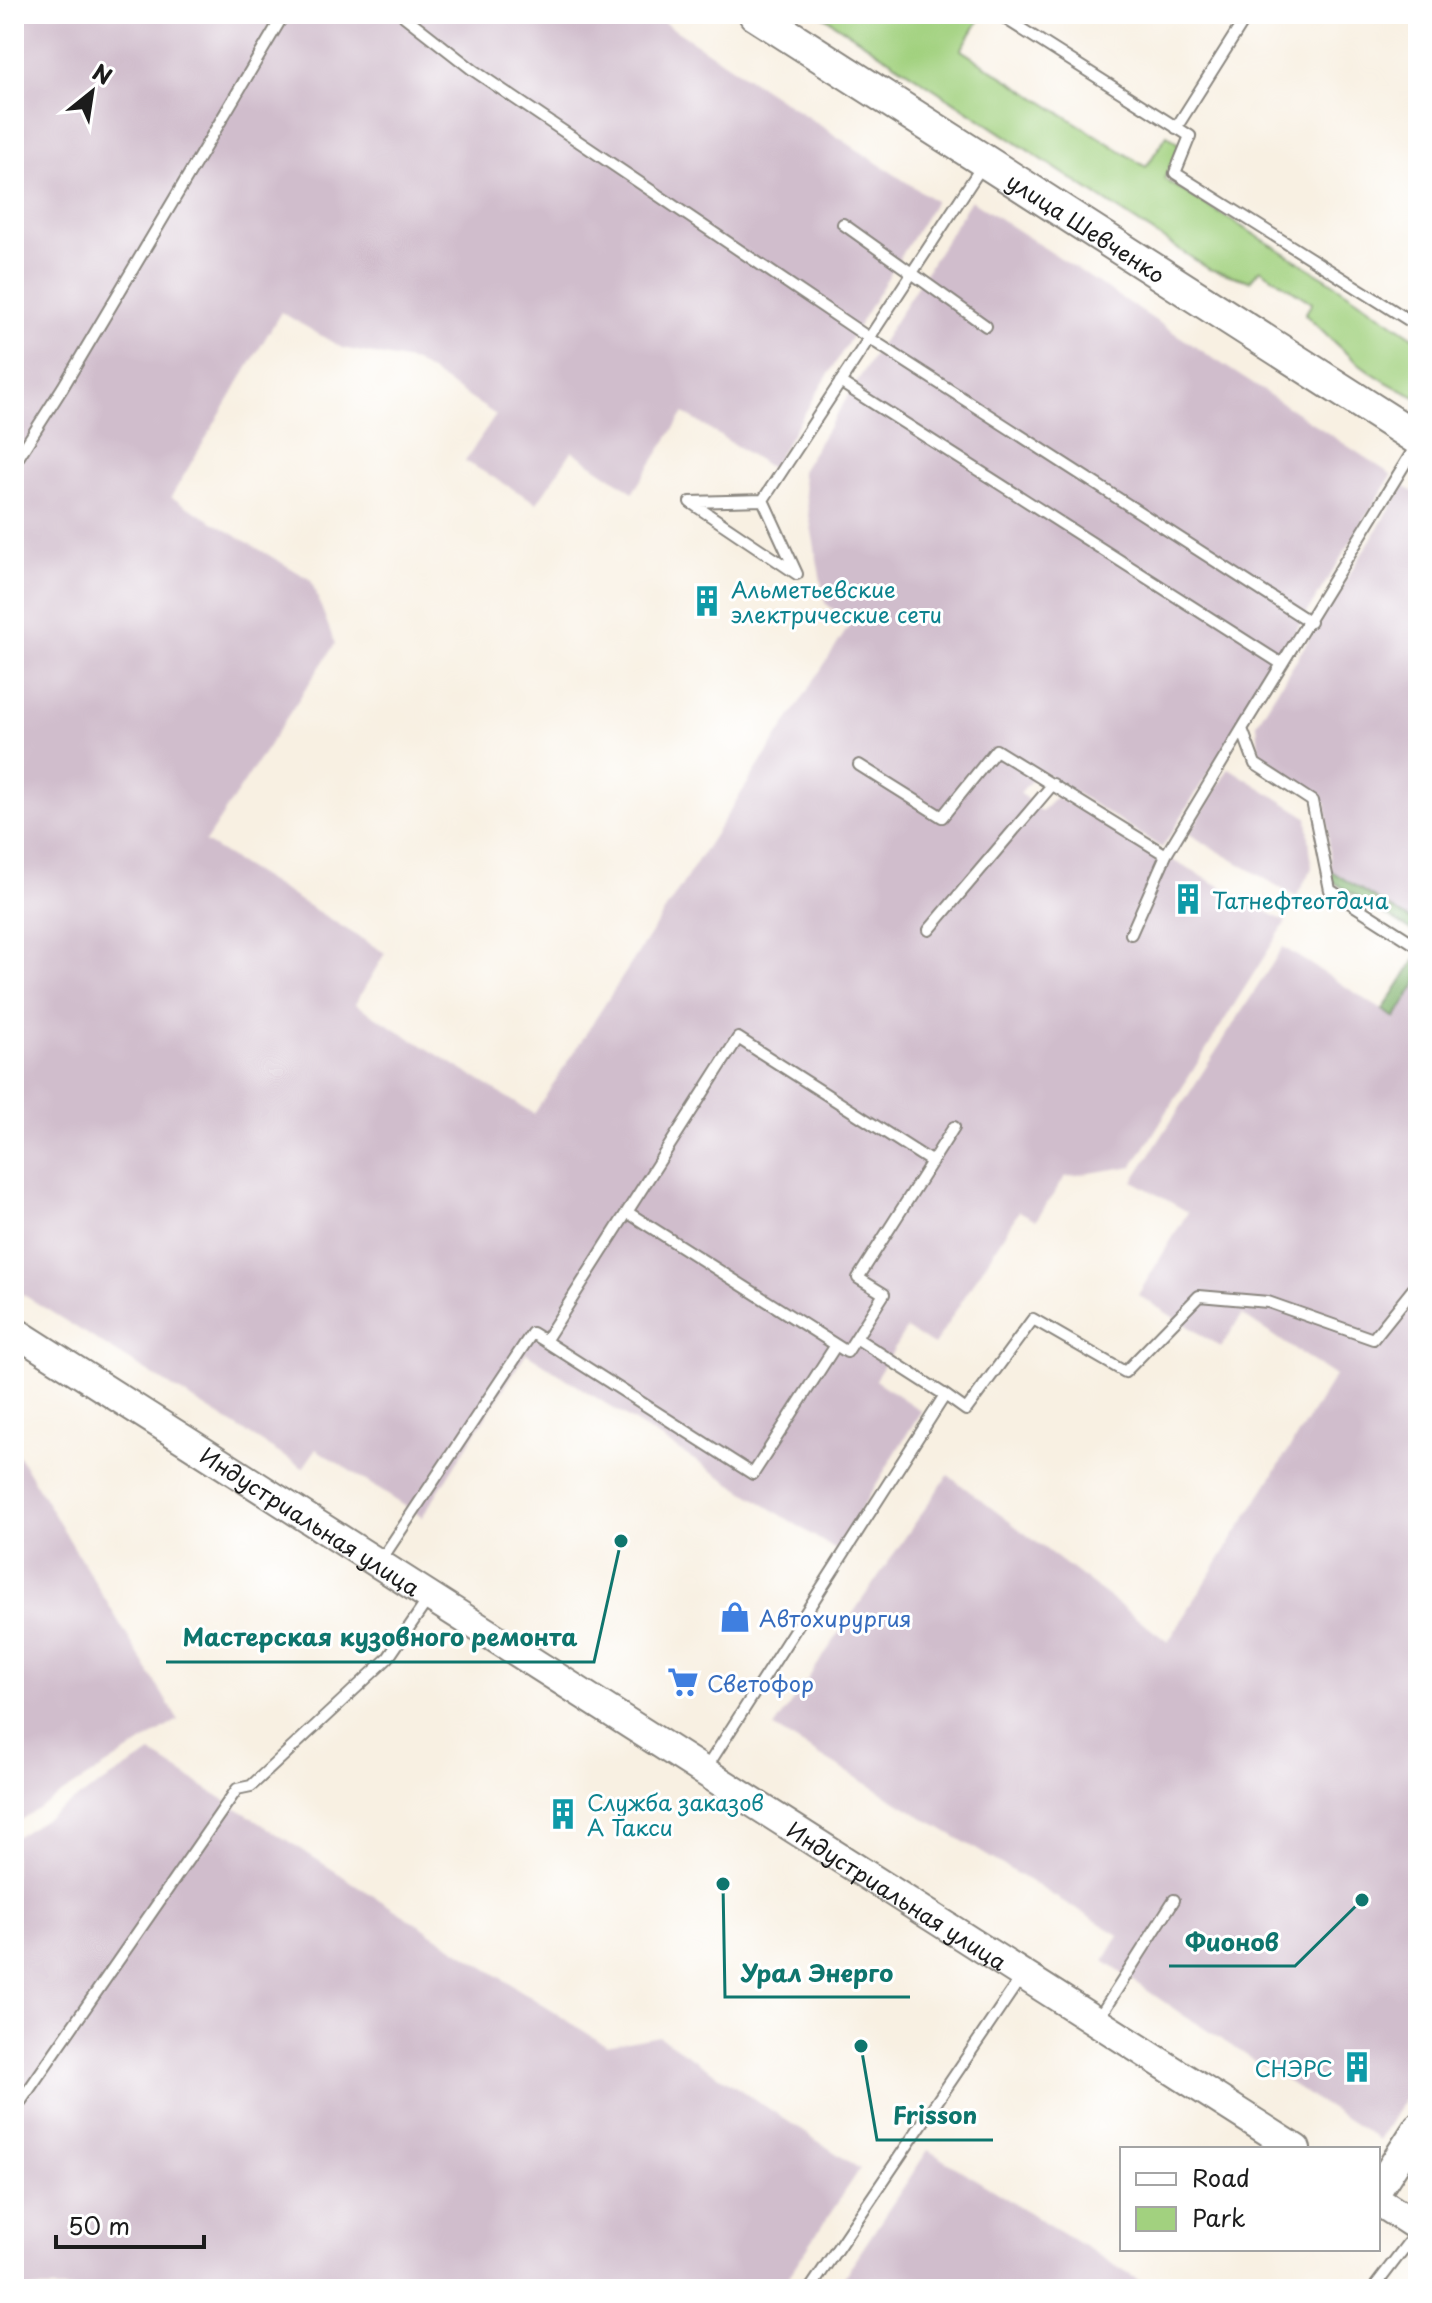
<svg xmlns="http://www.w3.org/2000/svg" width="1432" height="2303" viewBox="0 0 1432 2303" font-family="'Playpen Sans',sans-serif">
	<style>
		.industrial { fill: #d0bdcc }
		.green { fill: #a2d17f; stroke: #5f764e; stroke-width: 2 }
		.forest { fill: #81b36e; stroke: #4e6845; stroke-width: 2 }
		.lines { fill: none; stroke-linecap: round; stroke-linejoin: round }
		.lane-casing { stroke: #8a867f; stroke-width: 14 }
		.secondary-casing { stroke: #8a867f; stroke-width: 32 }
		.primary-casing { stroke: #8a867f; stroke-width: 36 }
		.lane { stroke: #fff; stroke-width: 10 }
		.secondary { stroke: #fff; stroke-width: 28 }
		.primary { stroke: #fff; stroke-width: 32 }
		.labels { text-anchor: middle; dominant-baseline: central; stroke-width: 6; stroke-linejoin: round; paint-order: stroke }
		.street-label { font-size: 22px; fill: #1c1c1c; stroke: #fff }
		.culture-label { font-size: 22px; fill: #0d838f; stroke: #fff; text-anchor: start }
		.shop-label { font-size: 22px; fill: #366cbe; stroke: #fff; text-anchor: start }
		.leader { fill: none; stroke: #0f766e; stroke-width: 3 }
		.callout-dot { fill: #0f766e; stroke: #fff; stroke-width: 3 }
		.callout-label { font-size: 24px; text-anchor: middle; font-weight: bold; fill: #0f766e; stroke: #fff; stroke-width: 6; stroke-linejoin: round; paint-order: stroke }
	</style>
	<rect width="100%" height="100%" fill="#fff"/>
	<filter id="ink" filterUnits="userSpaceOnUse"><feTurbulence type="fractalNoise" baseFrequency=".0125" numOctaves="2"/><feDisplacementMap in="SourceGraphic" scale="16" xChannelSelector="R" yChannelSelector="G"/><feConvolveMatrix kernelMatrix="1 2 1 2 8 2 1 2 1" color-interpolation-filters="sRGB"/></filter>
	<filter id="wash" filterUnits="userSpaceOnUse"><feTurbulence type="fractalNoise" baseFrequency=".006" numOctaves="4" result="noise"/><feDisplacementMap in="SourceGraphic" scale="32" xChannelSelector="R" yChannelSelector="G"/><feGaussianBlur stdDeviation="1.8" result="paint"/><feColorMatrix in="noise" values="0 0 0 0 0 0 0 0 0 0 0 0 0 0 0 0 0 1.4 0 .05"/><feComposite in="paint" operator="in"/></filter>
	<g filter="url(#wash)">
		<rect width="100%" height="100%" fill="#f8f0e2"/>
		<!-- industrial -->
		<path class="industrial" d="M14 14H651L935 201 771 468 684 413 633 492 572 451 537 503 465 461 496 415 415 362 342 348 281 312 171 497 311 580 335 644 205 842 385 953 355 1004 534 1114 851 623 825 603 801 471 971 200 1392 475 1162 848 1040 770 1020 793 1041 812 1056 797 1286 922 1133 1166 1065 1177 1036 1220 1019 1211 934 1345 906 1329 875 1380 921 1411 836 1550 526 1353 422 1517 316 1449 303 1468 14 1289Z
			M1404 486 1418 495V925L1331 871 1326 803 1259 754 1257 723Z
			M1229 768 1307 817 1312 868 1296 897 1189 834Z
			M1283 947 1395 1018 1418 981V2076L1379 2140 1186 2017 1104 1961 1119 1935 774 1728 948 1475 1168 1642 1335 1376 1242 1315 1221 1347 1138 1295 1188 1212 1133 1181Z
			M14 1448 178 1720 14 1824Z
			M151 1753 607 2046 659 2036 860 2169 780 2289H14V1838Z
			M928 2150 1153 2289H836Z"/>
		<!-- green -->
		<path class="green" d="M820 14H886L890 16V14H975L981 17 961 50 1146 167 1167 135 1180 145 1164 179 1327 279 1418 340V398C1371 378 1340 350 1305 314L1312 303 1260 269 1250 281 1209 269Z"/>
		<!-- forest -->
		<path class="forest" d="M1331 871 1418 925V935L1327 878Z
			M1418 955V981L1395 1018 1383 1010Z"/>
	</g>
	<g filter="url(#ink)">
		<g class="lines">
			<defs>
				<path id="lane" d="M998 14 1190 136 1175 173 1418 326
					M404 16 473 70 869 338 1310 622
					M1176 128 1248 14
					M843 224 986 326
					M840 382 1282 664
					M14 464 63 387 284 14
					M763 500 797 574 690 502 763 500 984 163
					M859 765 942 817 996 750 1166 855 1242 729
					M929 930 1053 784
					M1131 934 1166 855
					M1416 945 1330 890 1312 801 1255 764 1242 729 1417 444
					M627 1212 738 1038 932 1162
					M545 1341 753 1474 836 1345
					M945 1395 966 1410 1033 1319 1125 1372 1199 1296 1268 1302 1373 1339 1418 1283
					M379 1563 532 1333 545 1341 627 1212 847 1352 884 1294 858 1278 954 1127
					M705 1770 945 1395 856 1338
					M1098 2019 1174 1900
					M14 2111 237 1789 251 1786 388 1658 429 1598
					M14 2285 21 2289
					M810 2289 1022 1976
					M1373 2289 1418 2230"/>
				<g id="secondary">
					<path id="s1" d="M14 1331 1296 2149"/>
					<path d="M1378 2189 1418 2127"/>
					<path d="M1378 2201 1418 2227"/>
				</g>
				<g id="primary">
					<path id="s2" d="M755 14 1418 439"/>
				</g>
			</defs>
			<!-- lane casing -->
			<use href="#lane" class="lane-casing"/>
			<!-- secondary casing -->
			<use href="#secondary" class="secondary-casing"/>
			<!-- primary casing -->
			<use href="#primary" class="primary-casing"/>
			<!-- lane -->
			<use href="#lane" class="lane"/>
			<!-- secondary -->
			<use href="#secondary" class="secondary"/>
			<!-- primary -->
			<use href="#primary" class="primary"/>
		</g>
	</g>
	<!-- icons -->
	<defs>
		<symbol id="building-bare" viewBox="-9 -9 18 18"><path d="M-4-6H4V6H1V3H-1V6H-4ZM-2.5-4.3h1.7v1.8h-1.7ZM.8-4.3h1.7v1.8H.8ZM-2.5-1h1.7V.8h-1.7ZM.8-1h1.7V.8H.8Z" fill="#0f9aa8" stroke="#fff" stroke-width="2.5" paint-order="stroke"/></symbol>
		<symbol id="shop-bare" viewBox="-9 -9 18 18"><path d="M-5-2.5h2.3a2.7 3.5 0 0 1 5.4 0H5L5.5 6h-11ZM-1.5-2.5h3a1.5 2.3 0 0 0-3 0Z" fill="#3f7fe0" stroke="#fff" stroke-width="2.5" paint-order="stroke"/></symbol>
		<symbol id="supermarket-bare" viewBox="-9 -9 18 18"><path d="M-6-5.5h2.5l.6 2H6L4.5 2H-2.5L-4.4-4H-6ZM-1.5 3.2a1.3 1.3 0 1 0 .1 0ZM3 3.2a1.3 1.3 0 1 0 .1 0Z" fill="#3f7fe0" stroke="#fff" stroke-width="2.5" paint-order="stroke"/></symbol>
	</defs>
	<g fill-rule="evenodd">
		<use href="#building-bare" x="685" y="579" width="44" height="44"/>
		<use href="#building-bare" x="1166" y="877" width="44" height="44"/>
		<use href="#shop-bare" x="713" y="1595" width="44" height="44"/>
		<use href="#supermarket-bare" x="661" y="1660" width="44" height="44"/>
		<use href="#building-bare" x="541" y="1792" width="44" height="44"/>
		<use href="#building-bare" x="1335" y="2045" width="44" height="44"/>
	</g>
	<g class="labels">
		<!-- street labels -->
		<g class="street-label">
			<text stroke="none"><textPath href="#s2" startOffset="394">улица Шевченко</textPath></text>
			<text stroke="none"><textPath href="#s1" startOffset="352">Индустриальная улица</textPath></text>
			<text stroke="none"><textPath href="#s1" startOffset="1048">Индустриальная улица</textPath></text>
		</g>
		<!-- culture labels -->
		<g class="culture-label">
			<text x="731" y="588">Альметьевские<tspan x="731" dy="25">электрические сети</tspan></text>
			<text x="1212" y="899">Татнефтеотдача</text>
			<text x="587" y="1801">Служба заказов<tspan x="587" dy="25">А Такси</tspan></text>
			<text x="1333" y="2067" text-anchor="end">СНЭРС</text>
		</g>
		<!-- shop labels -->
		<g class="shop-label">
			<text x="759" y="1617">Автохирургия</text>
			<text x="707" y="1682">Светофор</text>
		</g>
	</g>
	<!-- callouts -->
	<path class="leader" d="M621 1541L594 1662H166M1362 1900L1295 1966H1169M723 1884L725 1997H910M861 2046L877 2140H993"/>
	<g class="callout-dot">
		<circle cx="621" cy="1541" r="8"/>
		<circle cx="1362" cy="1900" r="8"/>
		<circle cx="723" cy="1884" r="8"/>
		<circle cx="861" cy="2046" r="8"/>
	</g>
	<g class="callout-label">
		<text x="380" y="1646">Мастерская кузовного ремонта</text>
		<text x="1232" y="1951">Фионов</text>
		<text x="817" y="1982">Урал Энерго</text>
		<text x="935" y="2124">Frisson</text>
	</g>
	<!-- margin -->
	<rect width="1432" height="2303" fill="none" stroke="#fff" stroke-width="48"/>
	<!-- legend -->
	<rect x="1120" y="2147" width="260" height="104" fill="#ffffff" stroke="#a4a4a4" stroke-width="2"/>
	<rect x="1136" y="2173" width="40" height="12" fill="#ffffff" stroke="#a4a4a4" stroke-width="2"/>
	<text x="1192" y="2187" font-size="24" fill="#1c1c1c">Road</text>
	<rect x="1136" y="2207" width="40" height="24" fill="#a2d17f" stroke="#a4a4a4" stroke-width="2"/>
	<text x="1192" y="2227" font-size="24" fill="#1c1c1c">Park</text>
	<!-- north arrow -->
	<g transform="translate(92 92) rotate(30)" stroke="#ffffff" stroke-width="6" paint-order="stroke">
	<path d="M0-6L14 30L0 20L-14 30Z" fill="#1c1c1c"/>
	<text y="-12" font-size="22" font-weight="bold" text-anchor="middle" fill="#1c1c1c">N</text>
	</g>
	<!-- scale -->
	<path d="M56 2235v12h148v-12" fill="none" stroke="#1c1c1c" stroke-width="4"/>
	<text x="68" y="2235" font-size="24" fill="#1c1c1c" stroke="#ffffff" stroke-width="6" paint-order="stroke">50 m</text>
</svg>
